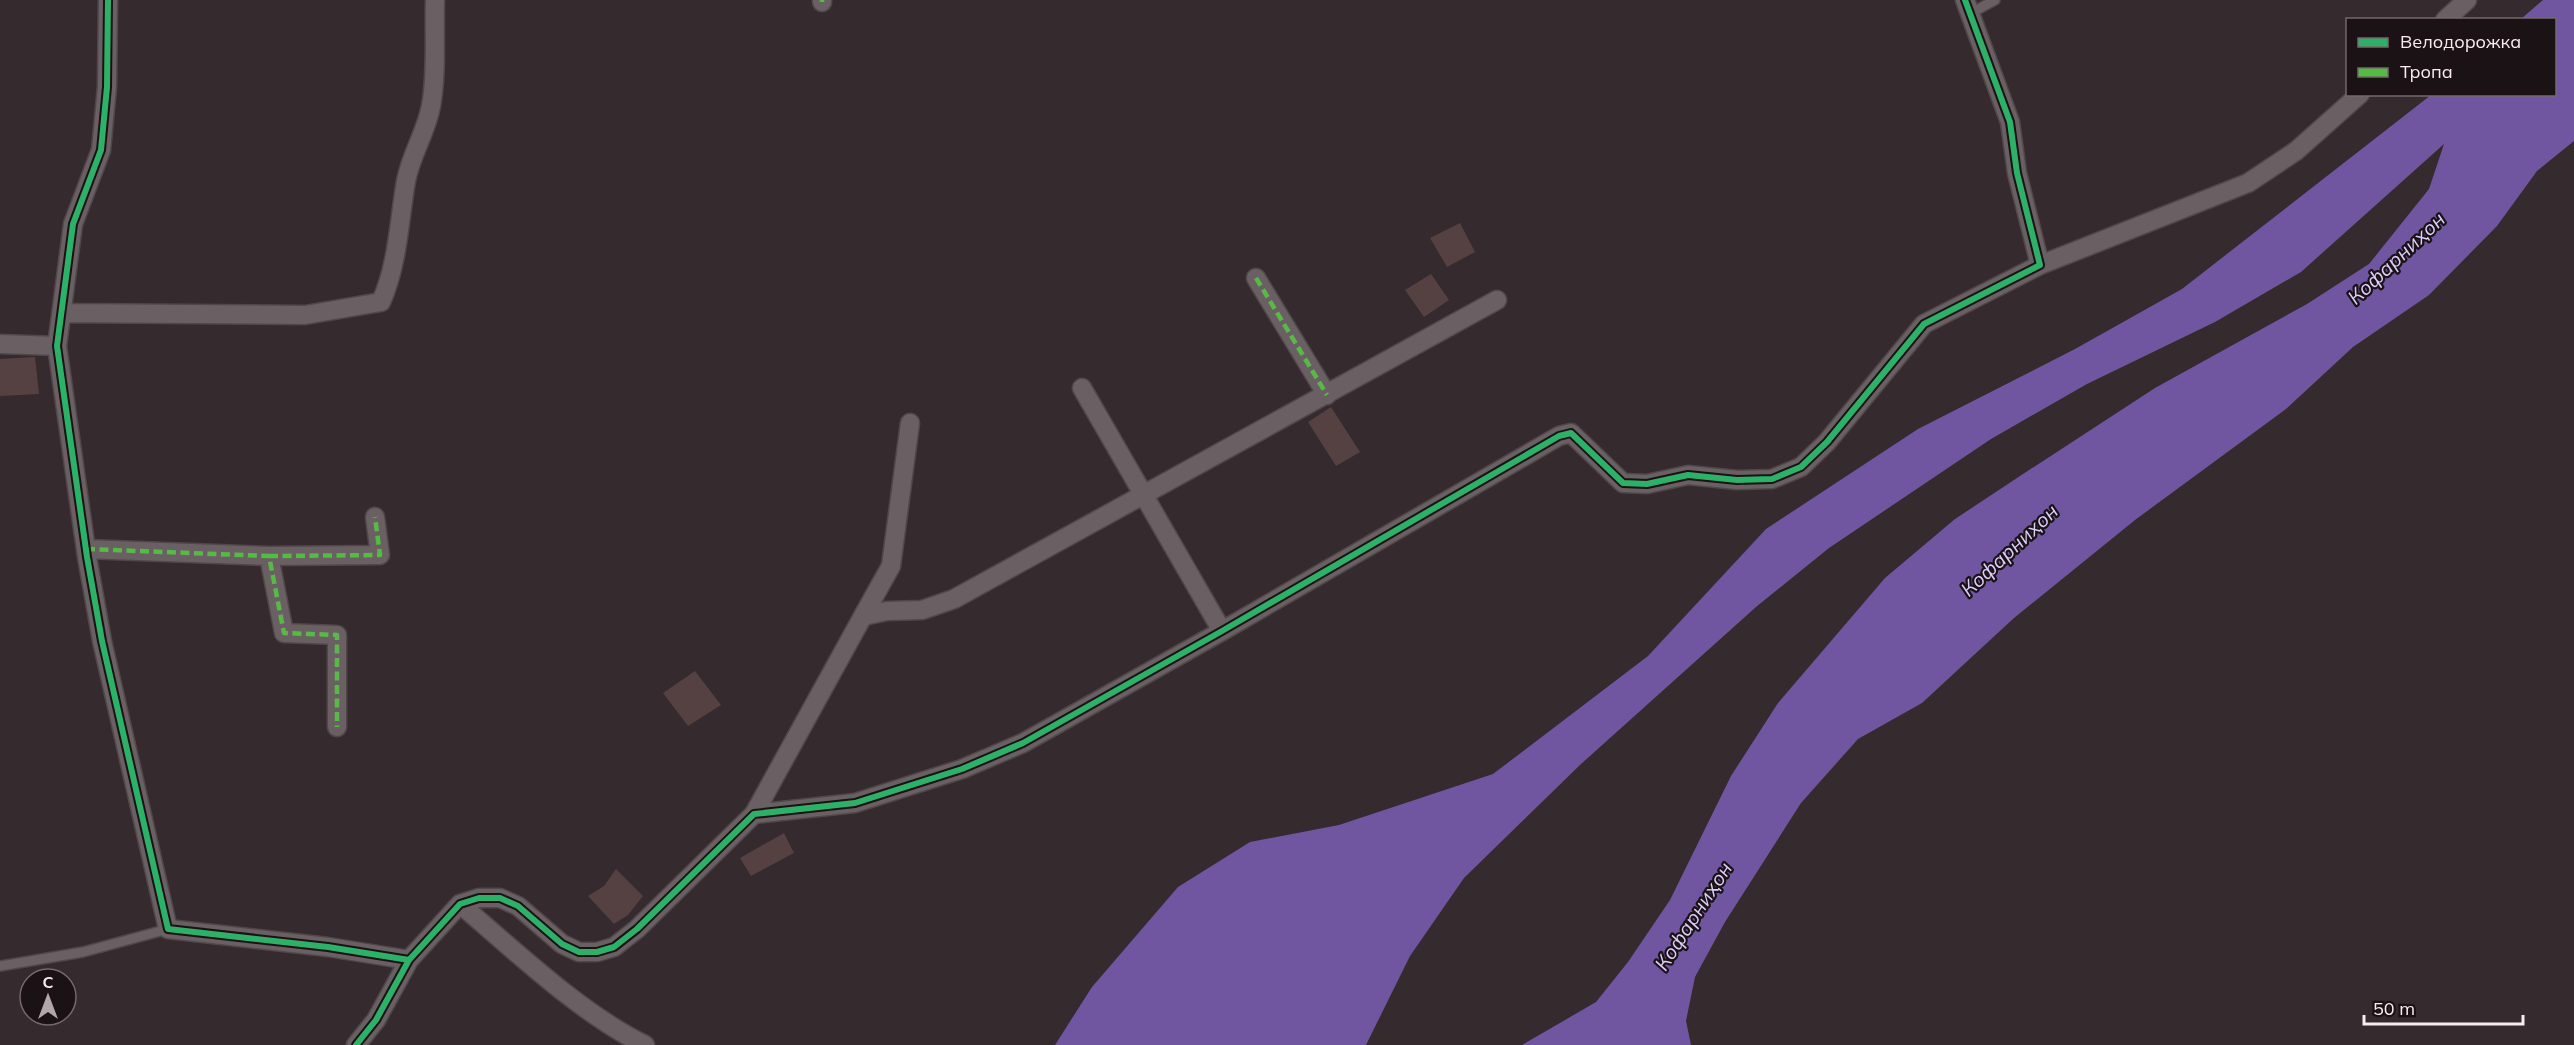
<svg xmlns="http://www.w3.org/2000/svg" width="2574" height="1045" viewBox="0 0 2574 1045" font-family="Mulish,sans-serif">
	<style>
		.water { fill: #7056a0 }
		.building { fill: #564142 }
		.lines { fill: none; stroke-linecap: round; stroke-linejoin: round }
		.lane-casing { stroke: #504749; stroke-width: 12 }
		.street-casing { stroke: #504749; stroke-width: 21 }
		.lane { stroke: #6a6063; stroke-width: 9 }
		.street { stroke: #6a6063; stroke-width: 18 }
		.quiet { stroke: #58b947; stroke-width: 4.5; stroke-dasharray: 9 4.5; stroke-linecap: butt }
		.cycleway-casing { stroke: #1a1214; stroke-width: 10 }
		.cycleway { stroke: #2db169; stroke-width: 6 }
		.labels { text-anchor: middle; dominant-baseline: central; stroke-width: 4.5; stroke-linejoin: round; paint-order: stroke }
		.water-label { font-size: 20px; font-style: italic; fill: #dbcefb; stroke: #1a1214 }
	</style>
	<rect width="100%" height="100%" fill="#352a2d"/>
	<!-- water -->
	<path class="water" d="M2543 0H2574V141L2537 171 2497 226 2429 295 2353 347 2286 409 2135 520 2014 618 1922 703 1858 739 1801 803 1725 922 1695 977 1686 1021 1691 1045H1522L1596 1002 1628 962 1670 900 1731 776 1778 703 1885 578 1955 519 2020 476 2155 388 2307 304 2369 264 2429 189 2444 144 2301 272 2215 322 2087 384 1991 439 1829 548 1756 607 1581 764 1464 878 1410 956 1366 1045H1055L1092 987 1178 887 1250 842 1339 825 1493 774 1648 656 1766 529 1918 429 2075 349 2182 289 2431 95 2554 94V20L2521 19Z"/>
	<!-- building -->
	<path class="building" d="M1460 223 1475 252 1447 267 1430 238Z
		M1431 274 1449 300 1424 317 1405 290Z
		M35 357 39 394 0 396V359Z
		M1331 407 1360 452 1336 466 1308 422Z
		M695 671 721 705 688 726 663 693Z
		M784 833 794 853 751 876 740 858Z
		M616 869 643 896 628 915 614 924 588 896 604 886Z"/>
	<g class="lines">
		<defs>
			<path id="lane" d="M1971 13 1995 0
				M0 966 83 952 168 929"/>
			<path id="street" d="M108 0 107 87 101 150 73 224 57 346 87 557 102 641 168 929 328 947 409 960
				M822 0V2
				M2445 20 2467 0
				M2040 265 2248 183 2296 151 2360 94
				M1256 278 1327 395
				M62 313 305 315 381 302C398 264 399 221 406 181 411 154 426 133 431 106 437 73 434 34 435 0
				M0 344 57 346
				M1082 388 1222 631
				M86 549 269 556 284 633 337 635V727
				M269 556 380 555 375 517
				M863 616 891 566 910 423
				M754 814 863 616 887 611 922 610 954 599 1497 300
				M460 904C514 950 581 1014 645 1045
				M356 1045 376 1020 409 960 460 904 479 898H500L518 906 562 944 579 952H597L614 947 637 929 754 814 855 803 962 769 1023 743 1222 631 1559 436 1571 433 1623 483 1647 484 1688 475 1737 480 1772 479 1801 467 1827 442 1924 324 2040 265 2017 173 2010 122 1965 0"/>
		</defs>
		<!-- lane casing -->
		<use href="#lane" class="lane-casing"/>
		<!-- street casing -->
		<use href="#street" class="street-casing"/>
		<!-- lane -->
		<use href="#lane" class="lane"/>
		<!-- street -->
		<use href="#street" class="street"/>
		<!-- quiet -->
		<path class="quiet" d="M822 0V2
			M1256 278 1327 395
			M86 549 269 556 284 633 337 635V727
			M269 556 380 555 375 517"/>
		<defs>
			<path id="cycleway" d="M108 0 107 87 101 150 73 224 57 346 87 557 102 641 168 929 328 947 409 960
				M356 1045 376 1020 409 960 460 904 479 898H500L518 906 562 944 579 952H597L614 947 637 929 754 814 855 803 962 769 1023 743 1222 631 1559 436 1571 433 1623 483 1647 484 1688 475 1737 480 1772 479 1801 467 1827 442 1924 324 2040 265 2017 173 2010 122 1965 0"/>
		</defs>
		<!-- cycleway casing -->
		<use href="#cycleway" class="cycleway-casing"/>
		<!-- cycleway -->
		<use href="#cycleway" class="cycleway"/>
	</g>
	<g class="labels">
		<!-- water labels -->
		<g class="water-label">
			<text transform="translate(2396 258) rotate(-43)">Кофарниҳон</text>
			<text transform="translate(2009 550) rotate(-43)">Кофарниҳон</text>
			<text transform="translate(1693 916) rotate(-57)">Кофарниҳон</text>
		</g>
	</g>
	<!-- legend -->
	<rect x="2346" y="18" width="210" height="78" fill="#1a1214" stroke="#73696c" stroke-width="1.5"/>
	<rect x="2358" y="38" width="30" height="9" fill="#2db169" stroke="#73696c" stroke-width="1.5"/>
	<text x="2400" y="48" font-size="18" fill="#f9ebef">Велодорожка</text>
	<rect x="2358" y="68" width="30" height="9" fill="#58b947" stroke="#73696c" stroke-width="1.5"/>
	<text x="2400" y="78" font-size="18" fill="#f9ebef">Тропа</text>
	<!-- north arrow -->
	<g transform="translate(48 997)"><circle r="28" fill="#1a1214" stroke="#73696c" stroke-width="1.5"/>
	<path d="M0-4.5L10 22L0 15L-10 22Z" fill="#b4a7ab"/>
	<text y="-9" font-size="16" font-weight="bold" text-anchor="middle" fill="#f9ebef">С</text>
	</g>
	<!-- scale -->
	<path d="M2364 1015v9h159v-9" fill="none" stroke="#f9ebef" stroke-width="3"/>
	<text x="2373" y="1015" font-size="18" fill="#f9ebef" stroke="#1a1214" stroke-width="4.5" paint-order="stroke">50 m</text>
</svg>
